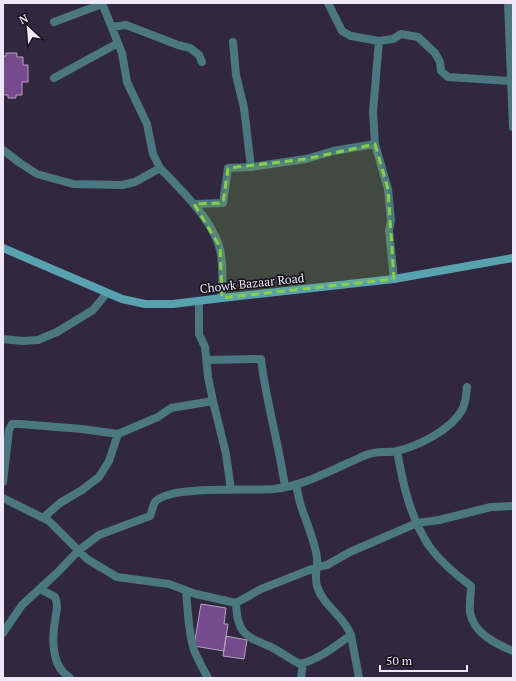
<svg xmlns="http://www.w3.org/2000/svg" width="516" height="681" viewBox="0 0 516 681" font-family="'PT Serif',serif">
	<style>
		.building { fill: #764b8d; stroke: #b4a3bf }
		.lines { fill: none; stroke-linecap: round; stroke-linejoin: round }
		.minor { stroke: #4b7780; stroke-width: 8 }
		.tertiary { stroke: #4b7780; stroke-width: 8 }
		.secondary { stroke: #58a1af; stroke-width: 8 }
		.marked { fill: #88cf49; fill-opacity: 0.2; stroke: #88cf49; stroke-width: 3; stroke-dasharray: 8 5; stroke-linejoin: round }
		.labels { text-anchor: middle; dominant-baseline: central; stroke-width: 3.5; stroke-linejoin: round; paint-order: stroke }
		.street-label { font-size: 12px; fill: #eee8f8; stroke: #17131e }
	</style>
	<rect width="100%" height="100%" fill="#31283f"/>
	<!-- building -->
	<path class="building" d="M6 53H17V57H23V65H28V82H22V95H16V98H8V95H3V56H6Z
		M201 604 226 608 224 624H228L224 651 194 646Z
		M226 636 247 640 244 659 223 656Z"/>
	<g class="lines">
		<!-- minor -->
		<path class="minor" d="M102 3 122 53 127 82 147 124 153 154 160 168
			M328 3 342 31 351 36 379 41 393 39 401 34 418 37 435 53 440 62 441 71 448 77 511 81
			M54 22 102 4
			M112 27 126 25 178 45 190 48 199 55 202 62
			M233 42 236 75 244 108 251 167
			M54 78 118 43
			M375 144 373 112 379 41
			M3 150 20 163 37 174 73 184 122 185 135 182 160 168C180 189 210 217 219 246 224 261 222 281 222 298
			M194 204 223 203 228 168 251 167 306 159 333 151 375 144 388 189 391 220 389 231 394 279
			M3 339 22 341 38 340 57 332 93 310 107 293
			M207 360 261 359C266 402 279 444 285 487
			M213 401 226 454 231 490
			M397 451C403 484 410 517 429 546 440 561 456 575 471 586 471 595 469 604 470 612 473 633 496 644 513 651
			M3 482 9 430 12 424H20L82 429 118 434
			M296 485C298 493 299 501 302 509 307 524 315 542 317 558 318 567 314 577 317 586 323 606 344 616 351 635L359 678
			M3 498 49 521 87 559 117 577 169 584 196 594 236 603 261 589 317 567 327 565 350 552 417 523 439 520 491 507 513 506
			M43 518 60 503 82 490 99 477 109 461 118 434 158 417 171 408 213 401 208 377 205 347 199 334V301
			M40 589 55 597C59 607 56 611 55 621 52 637 52 660 63 672 65 674 68 676 70 678
			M186 591C188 610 188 631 194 650 198 660 203 669 208 678
			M236 603C237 635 246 636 273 648 282 653 290 659 300 664 320 659 335 646 351 635
			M3 633 22 605 57 573 78 551 99 535 150 516C152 512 153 505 155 502 168 485 252 491 274 489 301 486 323 474 348 463 356 460 365 454 373 453 381 451 389 453 397 451 418 446 451 430 462 410 466 403 466 395 467 387
			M301 678 303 663"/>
		<!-- tertiary -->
		<path class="tertiary" d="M508 3 513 127"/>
		<!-- secondary -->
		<path class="secondary" d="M3 248 122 299 145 304H173L222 298 394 279 513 258"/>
	</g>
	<!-- marked area -->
	<path class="marked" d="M375 144 388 189 394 279 222 298 220 247 194 204 223 203 228 168 306 159Z"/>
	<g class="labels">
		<!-- street labels -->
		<g class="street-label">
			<text transform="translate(252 283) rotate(-6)">Chowk Bazaar Road</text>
		</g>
	</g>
	<!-- border -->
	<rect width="516" height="681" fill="none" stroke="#eee8f8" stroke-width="8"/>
	<!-- north arrow -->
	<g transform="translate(28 28) rotate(334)" stroke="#17131e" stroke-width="3" paint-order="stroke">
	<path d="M0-3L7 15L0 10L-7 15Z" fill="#eee8f8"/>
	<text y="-6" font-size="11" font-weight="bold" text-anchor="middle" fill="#eee8f8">N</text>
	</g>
	<!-- scale -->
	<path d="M380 665v6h87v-6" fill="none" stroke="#eee8f8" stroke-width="2"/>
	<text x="386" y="665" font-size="12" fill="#eee8f8" stroke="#17131e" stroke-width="3" paint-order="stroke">50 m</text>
</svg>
